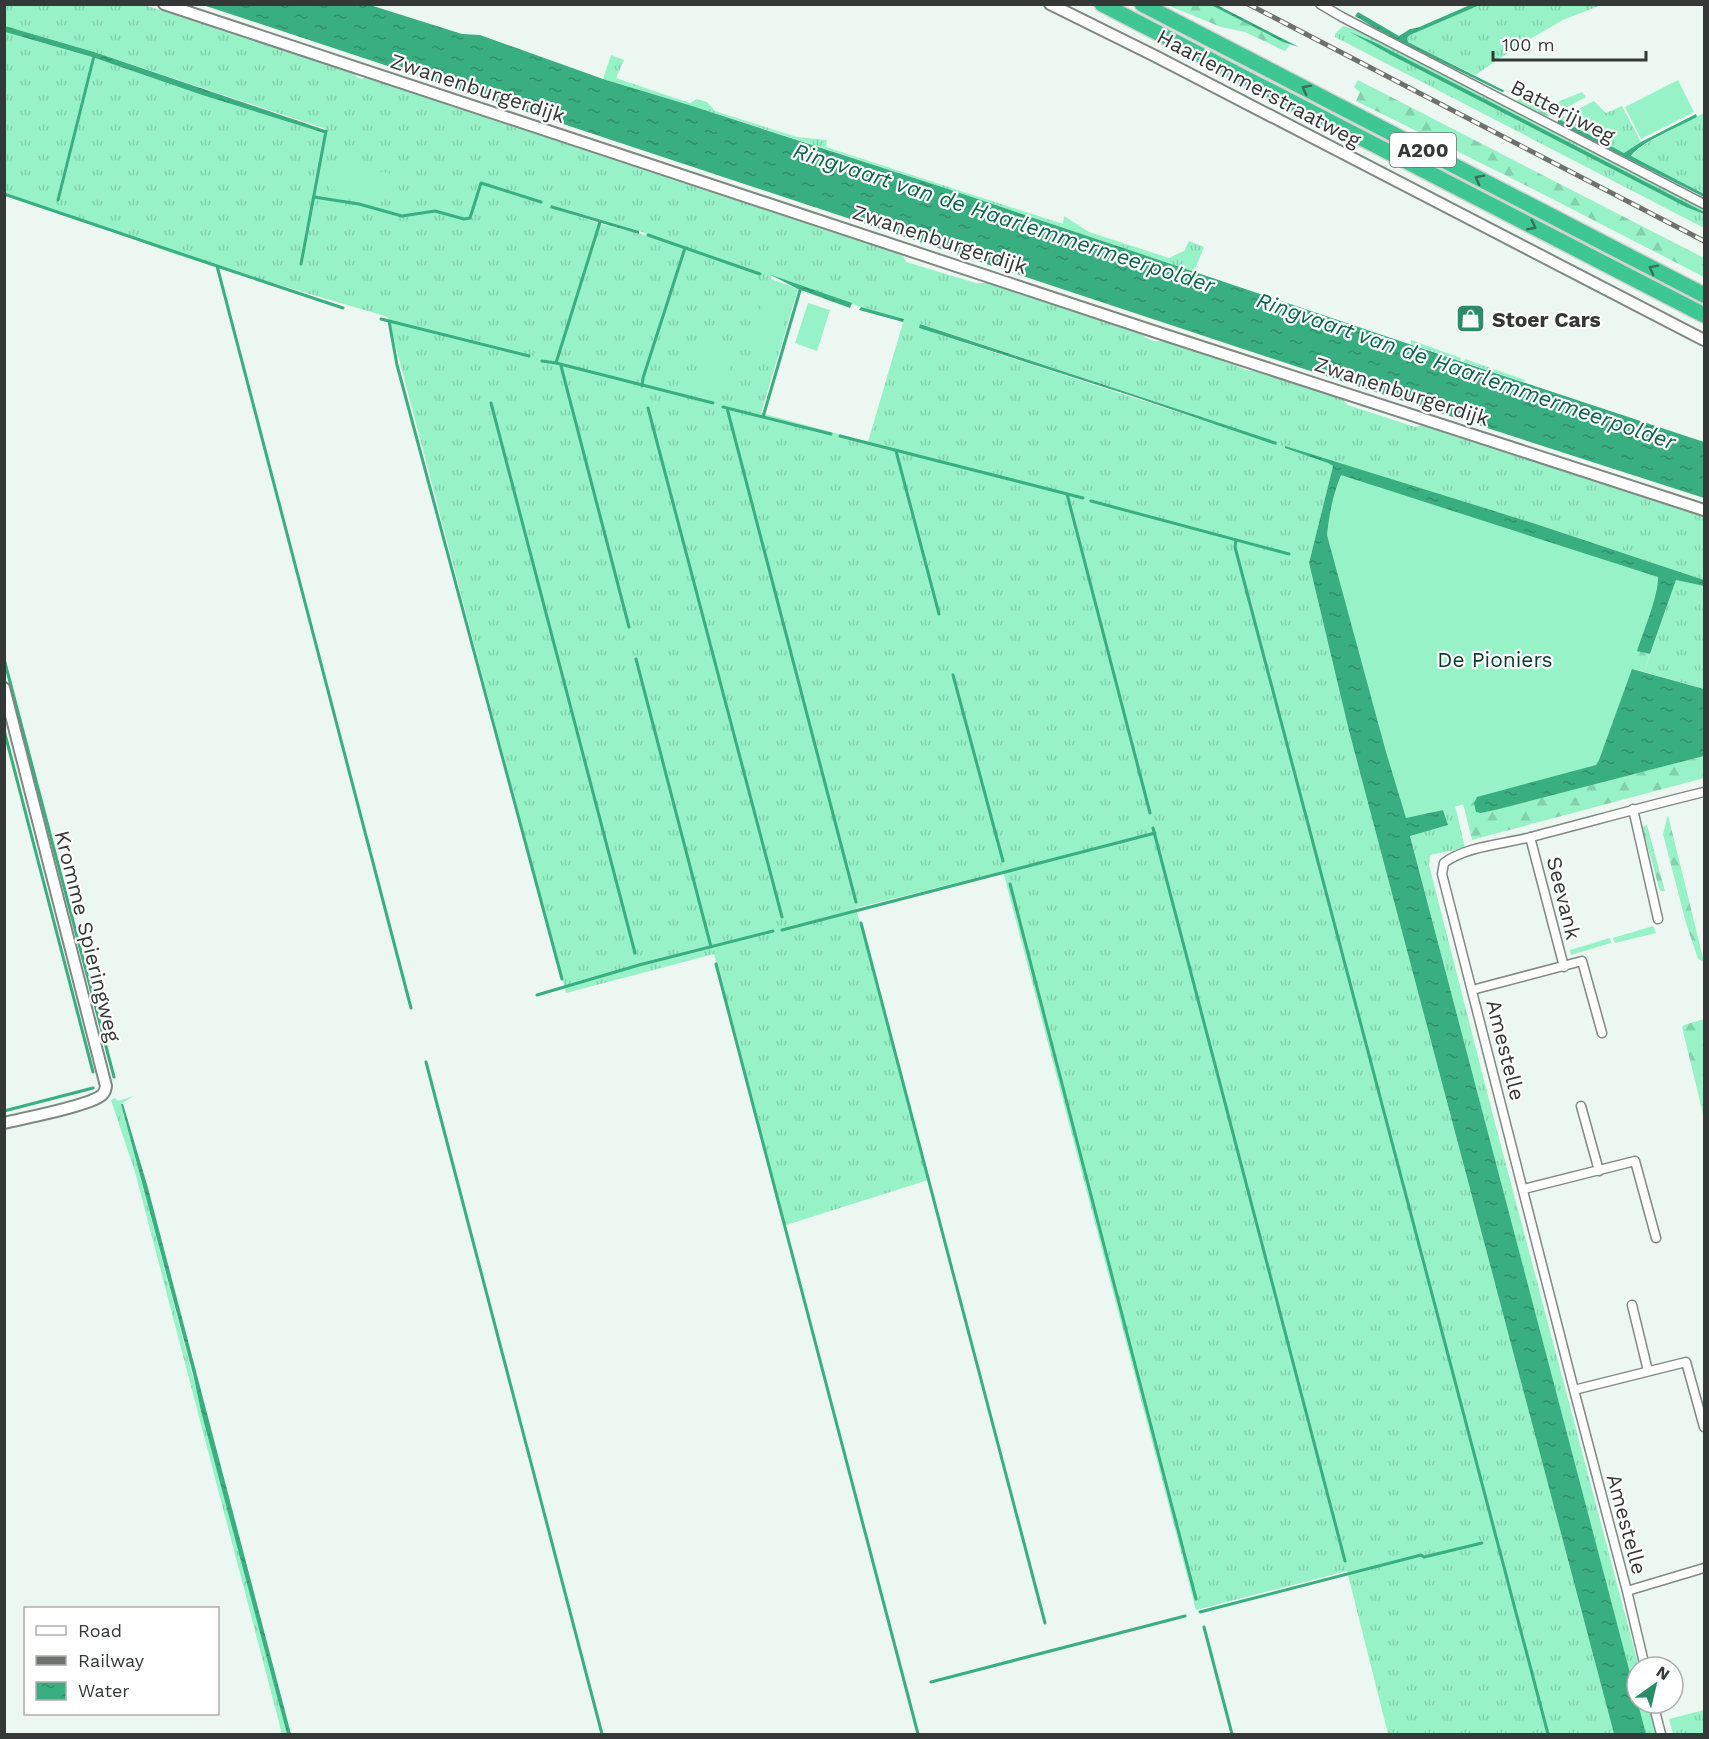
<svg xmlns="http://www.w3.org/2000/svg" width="1709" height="1739" viewBox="0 0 1709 1739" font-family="'Work Sans',sans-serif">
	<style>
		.grass { fill: url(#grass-tufts); fill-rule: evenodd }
		.forest { fill: url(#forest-firs) }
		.garden { fill: #97f2c8 }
		.water { fill: url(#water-ripples) }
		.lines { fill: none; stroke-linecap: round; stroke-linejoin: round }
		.stream { stroke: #39ae81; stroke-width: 3 }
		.minor-casing { stroke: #808884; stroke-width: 11 }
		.tertiary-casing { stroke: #808884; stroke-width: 14 }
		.secondary-casing { stroke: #808884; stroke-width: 14 }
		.motorway-casing { stroke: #d2d3d3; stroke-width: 18 }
		.minor { stroke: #fff; stroke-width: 8 }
		.tertiary { stroke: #fff; stroke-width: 10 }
		.secondary { stroke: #fff; stroke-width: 10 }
		.motorway { stroke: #3fc793; stroke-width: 15 }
		.rail-casing { stroke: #6d726f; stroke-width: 5 }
		.rail { stroke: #fff; stroke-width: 3; stroke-dasharray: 9; stroke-linecap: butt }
		.oneway { stroke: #38715b }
		.labels { text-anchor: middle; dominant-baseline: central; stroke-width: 4.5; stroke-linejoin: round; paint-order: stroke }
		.shield { fill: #fff; stroke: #717472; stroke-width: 1.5 }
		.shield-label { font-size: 20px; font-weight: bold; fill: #343836 }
		.street-label { font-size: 21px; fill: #343836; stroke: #fff }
		.poi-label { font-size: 21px; font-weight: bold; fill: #343836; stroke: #fff; text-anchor: start }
		.park-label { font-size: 21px; fill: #073a28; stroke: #fff }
		.water-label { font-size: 22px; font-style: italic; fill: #0b6546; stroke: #fff }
	</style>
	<defs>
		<pattern id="grass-tufts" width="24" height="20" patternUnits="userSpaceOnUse" patternTransform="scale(1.5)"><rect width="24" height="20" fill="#97f2c8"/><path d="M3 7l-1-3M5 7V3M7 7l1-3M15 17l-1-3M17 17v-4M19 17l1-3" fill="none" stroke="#83d0ac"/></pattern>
		<pattern id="forest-firs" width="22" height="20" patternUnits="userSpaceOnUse" patternTransform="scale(1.5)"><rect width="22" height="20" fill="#97f2c8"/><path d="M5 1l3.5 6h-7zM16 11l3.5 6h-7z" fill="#83d0ac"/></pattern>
		<pattern id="water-ripples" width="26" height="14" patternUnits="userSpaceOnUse" patternTransform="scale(1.5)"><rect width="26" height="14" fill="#39ae81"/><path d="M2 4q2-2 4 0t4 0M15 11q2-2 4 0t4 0" fill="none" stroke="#318f6a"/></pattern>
	</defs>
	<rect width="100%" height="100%" fill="#edf7f2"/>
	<!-- grass -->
	<path class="grass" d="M5 5H144L349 70 357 77 362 79 368 76 903 255 906 262 976 283H988L1138 329C1144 340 1156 344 1167 339L1226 359C1236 368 1249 372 1262 371L1339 395 1348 405 1415 427 1426 424 1645 498 1704 515V580L1536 524 1328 463 1333 466 1309 563 1349 731 1614 1734H1388L1347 1571 1196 1610 1003 871 856 908 928 1180 783 1226 714 954 566 993 388 317 174 254 55 210 5 193 4 32 92 57 202 95 324 133 327 131 326 129 94 52 5 26ZM551 205 639 231 671 242 598 223 550 207ZM771 276 861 307 904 319 868 442 761 413 798 289 771 279ZM921 324 1276 442V444L919 328Z
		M1480 5H1601L1563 20 1523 43 1475 75 1408 42 1407 38 1410 35Z
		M1343 26 1364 32 1704 207V228L1335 37V34Z
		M611 55 624 60 616 78 690 103 697 99 707 102 715 111 797 137 827 140 826 147 1063 224 1064 216 1089 232 1169 258 1184 251 1189 241 1204 247 1194 272C998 206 801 138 603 79Z
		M1594 101 1606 113 1622 106 1641 142 1624 153 1559 119Z
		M1704 113V194L1631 157C1639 143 1688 122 1704 113Z
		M1411 340 1461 358 1460 361 1411 344Z
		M1465 359 1525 380 1523 382 1464 362Z
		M1676 580 1704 586V689L1644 672Z
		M1454 801 1465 848 1430 855 1429 865 1496 1127 1639 1667H1637V1702L1410 835 1448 825 1443 810Z
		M134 1096 121 1104 287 1734H282L135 1172 111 1100 115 1098 118 1101Z
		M1637 1703H1648L1657 1734H1646Z
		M1704 1710V1734H1673L1669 1719Z"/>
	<!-- forest -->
	<path class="forest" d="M1167 5H1211L1290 45 1285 51 1245 32 1221 27Z
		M1358 80 1704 258V277L1519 182 1356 101 1360 92 1354 87Z
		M1582 92 1586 97 1548 117 1516 101 1532 93 1550 105Z
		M1638 651 1650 654 1644 672 1633 669 1476 812 1481 813 1704 756V778L1472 840 1460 791Z
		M1668 815 1704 962 1698 959 1686 923 1663 834Z
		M1647 825 1665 891H1660L1642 827Z
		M1704 1019V1118L1682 1027 1684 1025Z"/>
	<!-- garden -->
	<path class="garden" d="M1678 80 1694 112 1641 139 1625 107Z
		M337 161 390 174 383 202 330 189Z
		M765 295 790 304 775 353 748 344Z
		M808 303 830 310 817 351 795 343Z
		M706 342 737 351 717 400 691 394Z
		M1338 470 1665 574 1603 768 1404 820 1321 534Z
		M1653 926 1656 933 1615 943 1613 938Z
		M1610 938 1611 943 1571 955 1570 950Z"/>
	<!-- water -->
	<path class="water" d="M203 5H370L462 34 480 35 603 79 689 105 942 187 1510 378 1704 442V498L1295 366Z
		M1211 5H1217L1299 47 1283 42Z
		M1470 5H1480L1410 35 1407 38 1408 42 1505 91 1502 92 1390 37 1355 16 1358 12 1399 36 1410 29 1417 28Z
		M5 26 94 52 328 131 324 133 202 95 92 57 5 32Z
		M1350 32 1376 43 1704 212V214L1686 207 1393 56Z
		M1696 114 1697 117C1682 125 1639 143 1631 156L1704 194V197L1557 123 1559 119 1624 153 1641 142Z
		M551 205 639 231V234L550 208Z
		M771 275 852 303 850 308 798 289Z
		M861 307 904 319 903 322 859 310Z
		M920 324 1277 442 1276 445 1132 396 919 328Z
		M1285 446 1536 524 1704 580V586L1676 580 1650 654 1637 651C1643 633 1659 594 1658 577L1341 475C1333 494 1329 515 1327 535L1386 752 1406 818 1443 810 1448 825 1410 836 1646 1734H1614L1349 731 1309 563 1333 466 1328 463 1285 448Z
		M1632 669 1704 689V756L1495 810 1481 813 1476 812 1474 803 1477 797 1596 765 1599 760Z
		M121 1104H123L148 1188 291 1734H287L201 1411 193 1374Z"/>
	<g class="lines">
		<!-- stream -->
		<path class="stream" d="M4 194 217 266 411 1008
			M314 197 359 204 402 216 435 211 464 219 470 218 481 183 541 202
			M58 200 94 56
			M648 235 760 274
			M301 264 326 131
			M217 266 343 308
			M381 319 389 321 397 365 562 979
			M389 321 529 356
			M542 361 556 363 713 403
			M556 363 600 222
			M561 366 629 627
			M642 386 643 378 685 248
			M491 403 635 953
			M723 407 831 434
			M648 408 782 917
			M727 408 856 902
			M763 417 801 287
			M840 436 1083 498
			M896 451 939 614
			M1067 494 1150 813
			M1091 501 1289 554
			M1236 540 1235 547 1548 1734
			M4 659 114 1077
			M636 659 711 947
			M953 675 1003 861
			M4 730 93 1072
			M1153 828 1345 1561
			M1010 884 1196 1599
			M861 923 1045 1623
			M782 930 1155 833
			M716 964 918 1734
			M537 995 639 965 773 931
			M426 1062 602 1734
			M4 1111 93 1088
			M1200 1612 1421 1555 1424 1557 1482 1543
			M1204 1627 1232 1734
			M931 1682 1185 1616"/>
		<defs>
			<path id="minor" d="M1320 4 1342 17 1704 204
				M1633 809 1658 919
				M1530 837 1564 967
				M1472 990 1582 961 1602 1033
				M1581 1106 1599 1171
				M1524 1189 1635 1161 1656 1238
				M1632 1305 1648 1371
				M1574 1390 1686 1362 1704 1427
				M1627 1591 1704 1568
				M1645 1667 1627 1591 1574 1390 1442 874 1444 863C1466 846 1505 844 1531 837 1589 822 1646 806 1704 792
				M1653 1703 1661 1734"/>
			<path id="tertiary" d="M164 4 1159 333 1704 510
				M4 688 106 1086C105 1091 105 1092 102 1095 89 1106 24 1118 4 1123"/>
			<path id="secondary" d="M1050 4 1155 56 1704 340"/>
			<path id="motorway" d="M1102 4 1704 315
				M1142 4 1704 295"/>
		</defs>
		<!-- minor casing -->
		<use href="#minor" class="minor-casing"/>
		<!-- tertiary casing -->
		<use href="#tertiary" class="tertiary-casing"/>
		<!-- secondary casing -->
		<use href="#secondary" class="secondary-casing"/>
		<!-- motorway casing -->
		<use href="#motorway" class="motorway-casing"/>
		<!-- minor -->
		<use href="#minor" class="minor"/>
		<!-- tertiary -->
		<use href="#tertiary" class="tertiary"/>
		<!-- secondary -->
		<use href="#secondary" class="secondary"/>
		<!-- motorway -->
		<use href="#motorway" class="motorway"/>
		<defs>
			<path id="rail" d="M1248 4 1704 241"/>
		</defs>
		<!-- rail casing -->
		<use href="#rail" class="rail-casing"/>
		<!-- rail -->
		<use href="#rail" class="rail"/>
	</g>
	<!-- one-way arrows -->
	<defs><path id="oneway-chevron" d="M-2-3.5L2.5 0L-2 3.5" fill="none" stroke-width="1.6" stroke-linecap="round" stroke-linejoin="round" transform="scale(1.5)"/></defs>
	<g class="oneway">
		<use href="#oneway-chevron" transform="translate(1306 89) rotate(-153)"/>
		<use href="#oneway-chevron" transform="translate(1479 179) rotate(-153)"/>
		<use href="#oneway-chevron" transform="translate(1532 226) rotate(27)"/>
		<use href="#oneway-chevron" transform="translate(1653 269) rotate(-153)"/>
	</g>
	<!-- icons -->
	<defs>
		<symbol id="shop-square" viewBox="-11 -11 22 22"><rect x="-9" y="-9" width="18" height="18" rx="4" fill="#2a8d67" stroke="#fff"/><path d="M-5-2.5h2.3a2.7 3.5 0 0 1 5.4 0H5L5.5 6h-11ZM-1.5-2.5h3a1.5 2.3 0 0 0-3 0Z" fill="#fff"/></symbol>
	</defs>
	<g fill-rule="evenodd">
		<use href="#shop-square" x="1454" y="302" width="33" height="33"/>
	</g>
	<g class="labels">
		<!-- shield labels -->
		<rect class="shield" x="1390" y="133" width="66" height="34" rx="4.5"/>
		<g class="shield-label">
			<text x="1423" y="150">A200</text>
		</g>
		<!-- street labels -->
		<g class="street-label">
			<text transform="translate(478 88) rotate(18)">Zwanenburgerdijk</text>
			<text transform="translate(1259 88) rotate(28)">Haarlemmerstraatweg</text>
			<text transform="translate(1563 111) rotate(27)">Batterijweg</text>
			<text transform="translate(940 239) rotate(18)">Zwanenburgerdijk</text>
			<text transform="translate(1402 391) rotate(18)">Zwanenburgerdijk</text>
			<text transform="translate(1564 898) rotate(76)">Seevank</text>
			<text transform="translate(88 936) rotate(76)">Kromme Spieringweg</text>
			<text transform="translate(1506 1050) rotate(76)">Amestelle</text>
			<text transform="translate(1627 1524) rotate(75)">Amestelle</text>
		</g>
		<!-- poi labels -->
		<g class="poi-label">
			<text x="1492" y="319">Stoer Cars</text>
		</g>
		<!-- park labels -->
		<g class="park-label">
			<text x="1495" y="659">De Pioniers</text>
		</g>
		<!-- water labels -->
		<g class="water-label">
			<text transform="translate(1004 218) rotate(18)">Ringvaart van de Haarlemmermeerpolder</text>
			<text transform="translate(1466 371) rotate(19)">Ringvaart van de Haarlemmermeerpolder</text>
		</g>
	</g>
	<!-- border -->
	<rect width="1709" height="1739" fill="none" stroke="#343836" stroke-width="12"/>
	<!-- legend -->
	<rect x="24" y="1607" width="195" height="108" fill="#ffffff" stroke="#aeafaf" stroke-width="1.5"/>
	<rect x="36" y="1626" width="30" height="9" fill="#ffffff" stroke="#aeafaf" stroke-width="1.5"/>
	<text x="78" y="1637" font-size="18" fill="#343836">Road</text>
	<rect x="36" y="1656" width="30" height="9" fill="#6d726f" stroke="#aeafaf" stroke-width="1.5"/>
	<text x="78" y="1667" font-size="18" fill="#343836">Railway</text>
	<rect x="36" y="1682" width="30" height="18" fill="url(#water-ripples)" stroke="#aeafaf" stroke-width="1.5"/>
	<text x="78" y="1697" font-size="18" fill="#343836">Water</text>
	<!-- north arrow -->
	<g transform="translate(1655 1685) rotate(34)"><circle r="28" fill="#ffffff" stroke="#aeafaf" stroke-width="1.5"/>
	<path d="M0-4.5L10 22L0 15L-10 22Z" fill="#2a8d67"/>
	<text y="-9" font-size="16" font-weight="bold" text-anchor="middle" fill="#343836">N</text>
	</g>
	<!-- scale -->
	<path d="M1493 51v9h153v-9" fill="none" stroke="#343836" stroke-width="3"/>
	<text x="1502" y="51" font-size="18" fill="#343836" stroke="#ffffff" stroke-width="4.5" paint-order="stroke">100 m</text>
</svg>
